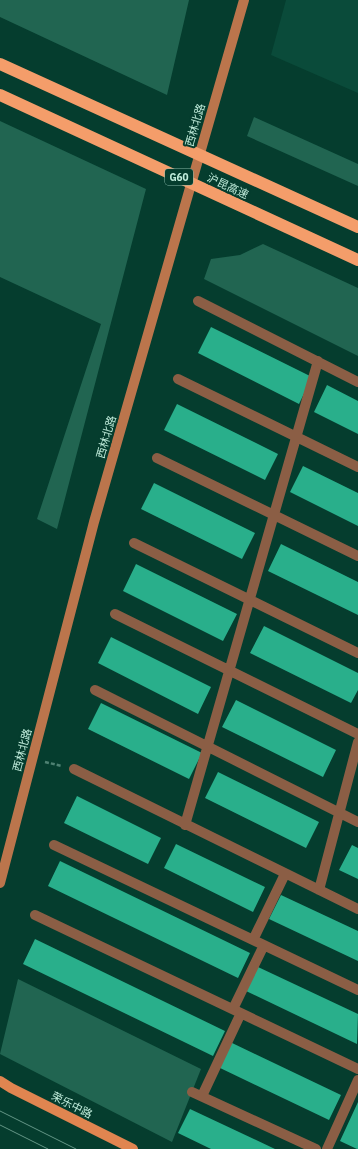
<svg xmlns="http://www.w3.org/2000/svg" width="358" height="1149" viewBox="0 0 358 1149" font-family="'IBM Plex Sans','Noto Sans SC',sans-serif">
	<style>
		.built { fill: #0a4b3a }
		.green { fill: #216551 }
		.building { fill: #29af8b }
		.lines { fill: none; stroke-linecap: round; stroke-linejoin: round }
		.path { stroke: #4e8172; stroke-width: 2.5; stroke-dasharray: 4 2; stroke-linecap: butt }
		.street { stroke: #8b5e45; stroke-width: 10 }
		.secondary { stroke: #bb754c; stroke-width: 10 }
		.primary { stroke: #e08550; stroke-width: 10 }
		.tram { stroke: #649686; stroke-width: 1 }
		.highway-bridge { stroke: #f49d6a; stroke-width: 12 }
		.labels { text-anchor: middle; dominant-baseline: central; stroke-width: 4; stroke-linejoin: round; paint-order: stroke }
		.shield { fill: #053d2e; stroke: #88b8a7; stroke-width: 1 }
		.shield-label { font-size: 10px; font-weight: bold; fill: #c0ecdb }
		.street-label { font-size: 11px; fill: #c0ecdb; stroke: #053d2e }
	</style>
	<rect width="100%" height="100%" fill="#053d2e"/>
	<!-- built -->
	<path class="built" d="M286 0H358V93L271 55Z"/>
	<!-- green -->
	<path class="green" d="M0 0H189L167 95 0 17Z
		M254 117 358 164V186L247 136Z
		M0 121 146 189 57 529 37 519 101 324 0 277Z
		M263 244 358 288V356L204 279 211 259 240 255Z
		M18 979 201 1069 172 1142 0 1054Z"/>
	<!-- building -->
	<path class="building" d="M211 327 312 377 299 404 198 353Z
		M327 385 358 401V434L314 412Z
		M177 404 278 454 265 480 164 430Z
		M303 466 358 493V526L290 492Z
		M154 483 255 533 242 559 141 509Z
		M281 544 358 582V615L268 571Z
		M136 564 237 614 223 641 123 591Z
		M264 626 358 673V690L351 703 250 653Z
		M111 637 211 687 198 714 98 663Z
		M236 700 336 750 323 777 222 727Z
		M101 703 202 753 189 779 88 729Z
		M218 772 319 822 306 848 205 798Z
		M77 796 161 838 148 864 64 823Z
		M176 844 265 887 253 912 164 868Z
		M352 845 358 848V879L339 870Z
		M60 861 250 953 238 978 48 886Z
		M281 895 358 931V961L269 919Z
		M35 939 225 1031 213 1056 23 964Z
		M258 967 358 1014 357 1044 246 991Z
		M230 1042 341 1095 329 1120 218 1067Z
		M358 1102V1149H357L340 1141Z
		M190 1109 275 1149H211L178 1133Z"/>
	<g class="lines">
		<!-- path -->
		<path class="path" d="M45 762 62 766"/>
		<!-- street -->
		<path class="street" d="M198 301 358 382
			M178 379 358 467
			M157 458 358 556
			M134 543 358 653
			M115 614 358 734
			M95 690 358 822
			M74 769 358 909
			M185 825 318 361
			M54 845 358 990
			M319 890 358 742
			M35 915 358 1069
			M253 940 285 874
			M233 1009 264 945
			M192 1092 316 1149
			M202 1096 241 1013
			M327 1149 358 1080"/>
		<!-- secondary -->
		<path class="secondary" d="M0 883 94 522 244 0"/>
		<!-- primary -->
		<path class="primary" d="M0 1081 11 1088 133 1149"/>
		<!-- tram -->
		<path class="tram" d="M0 1111 76 1149
			M0 1125 48 1149"/>
		<!-- highway-bridge -->
		<path class="highway-bridge" d="M0 64 358 227
			M0 95 358 260"/>
	</g>
	<g class="labels">
		<!-- shield labels -->
		<rect class="shield" x="165" y="169" width="28" height="16" rx="3"/>
		<g class="shield-label">
			<text x="179" y="177">G60</text>
		</g>
		<!-- street labels -->
		<g class="street-label">
			<text transform="translate(195 125) rotate(-74)">西林北路</text>
			<text transform="translate(228 186) rotate(25)">沪昆高速</text>
			<text transform="translate(106 437) rotate(-74)">西林北路</text>
			<text transform="translate(22 750) rotate(-75)">西林北路</text>
			<text transform="translate(72 1105) rotate(27)">荣乐中路</text>
		</g>
	</g>
</svg>
